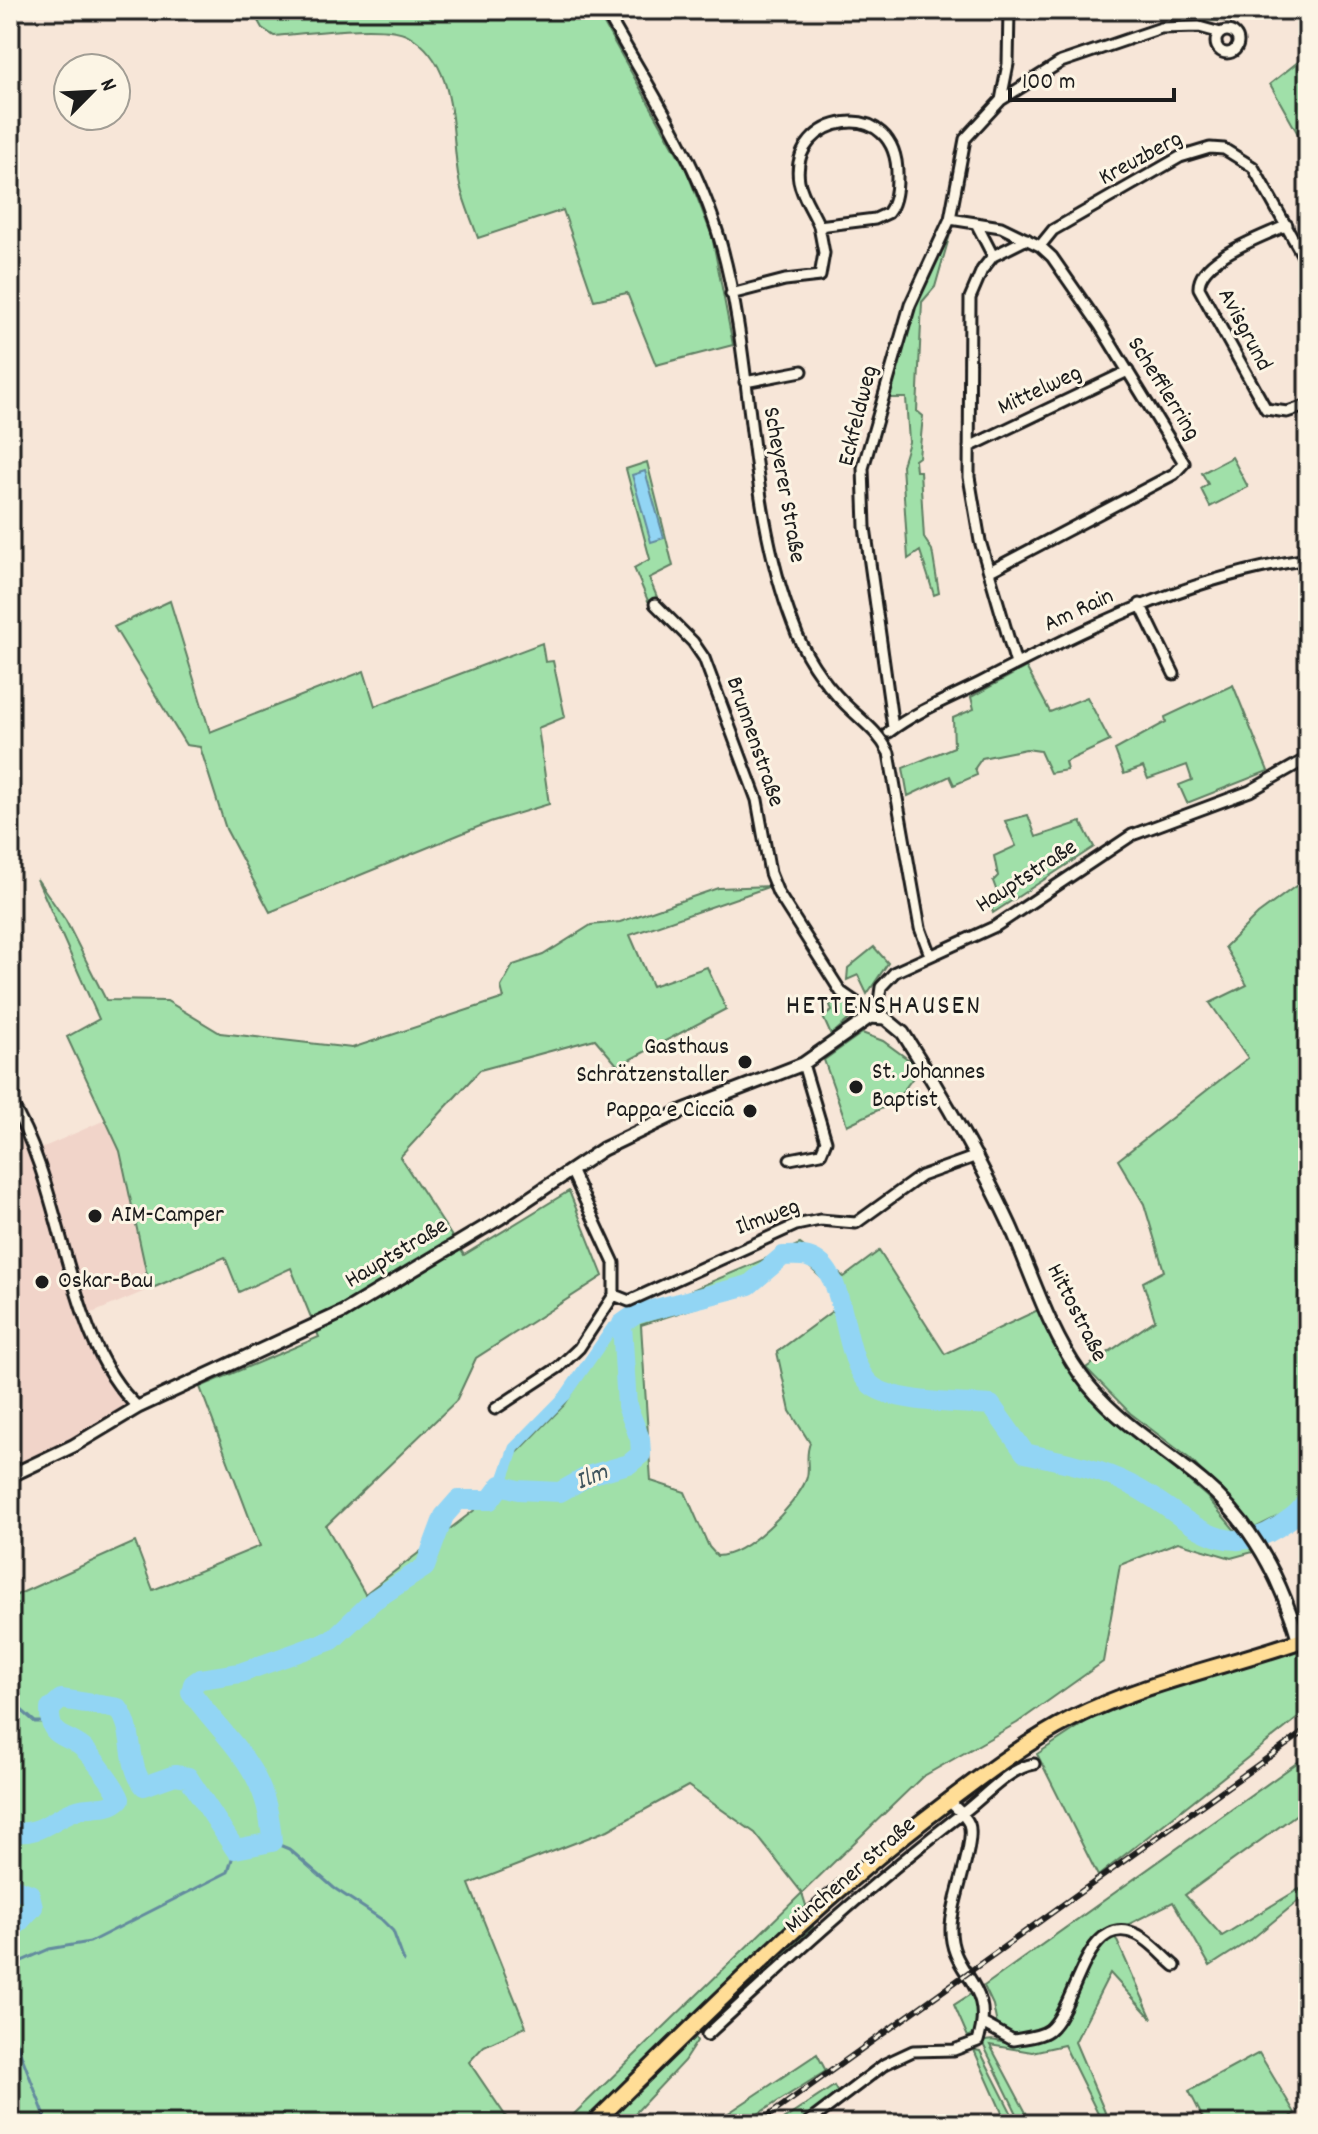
<svg xmlns="http://www.w3.org/2000/svg" width="1318" height="2134" viewBox="0 0 1318 2134" font-family="Dekko,sans-serif">
	<style>
		.built { fill: #f1d4c9 }
		.green { fill: #a0e0a9; stroke: #5e7e62; stroke-width: 2; fill-rule: evenodd }
		.water { fill: #92d5f4; stroke: #638b9e; stroke-width: 2 }
		.lines { fill: none; stroke-linecap: round; stroke-linejoin: round }
		.stream { stroke: #638b9e; stroke-width: 3 }
		.canal { stroke: #92d5f4; stroke-width: 11 }
		.river { stroke: #92d5f4; stroke-width: 20 }
		.minor-casing { stroke: #1c1c1c; stroke-width: 15 }
		.tertiary-casing { stroke: #1c1c1c; stroke-width: 17 }
		.primary-casing { stroke: #1c1c1c; stroke-width: 20 }
		.minor { stroke: #fcf5e5; stroke-width: 9 }
		.tertiary { stroke: #fcf5e5; stroke-width: 11 }
		.primary { stroke: #ffdd96; stroke-width: 14 }
		.rail-casing { stroke: #1c1c1c; stroke-width: 6 }
		.rail { stroke: #fcf5e5; stroke-width: 3; stroke-dasharray: 9; stroke-linecap: butt }
		.poi-dot { fill: #1c1c1c; stroke: #fcf5e5; stroke-width: 3 }
		.labels { text-anchor: middle; dominant-baseline: central; stroke-width: 6; stroke-linejoin: round; paint-order: stroke }
		.street-label { font-size: 24px; fill: #1c1c1c; stroke: #fcf5e5 }
		.poi-label { font-size: 24px; fill: #1c1c1c; stroke: #fcf5e5; text-anchor: start }
		.water-label { font-size: 26px; font-style: italic; fill: #3f545d; stroke: #fcf5e5 }
		.quarter-label { font-size: 28px; letter-spacing: 2px; fill: #1c1c1c; stroke: #fcf5e5 }
	</style>
	<rect width="100%" height="100%" fill="#f7e6d8"/>
	<filter id="ink" filterUnits="userSpaceOnUse"><feTurbulence type="fractalNoise" baseFrequency=".0125" numOctaves="2"/><feDisplacementMap in="SourceGraphic" scale="16" xChannelSelector="R" yChannelSelector="G"/><feConvolveMatrix kernelMatrix="1 2 1 2 8 2 1 2 1" color-interpolation-filters="sRGB"/></filter>
	<g filter="url(#ink)">
		<!-- built -->
		<path class="built" d="M10 1101 35 1151 105 1120 120 1151 150 1289 85 1316 92 1337 138 1407 95 1433 97 1439 22 1477 10 1443Z"/>
		<!-- green -->
		<path class="green" d="M252 10H596L686 169 712 236 733 345 656 365 627 293 594 300 563 210 478 238C472 220 464 203 460 185 449 135 461 65 408 35 385 22 302 34 274 36L262 28Z
			M1181 10H1238L1241 22 1182 19Z
			M1308 54V152L1270 84Z
			M949 238 935 287 922 302 917 411 923 416 919 457 915 460 916 471H920L924 538 932 550 939 593 934 595 920 551 908 559 902 465 909 442 906 398H888L916 300 938 257 940 244Z
			M1232 457 1248 487 1210 507 1201 489 1208 484 1202 473Z
			M647 462 673 566 649 578 657 597 648 601 634 568 650 559 626 469Z
			M170 601 210 732 364 671 375 706 542 643 545 662 553 661 565 717 538 728 549 804 490 822 270 912 226 829 200 747 186 745 114 627Z
			M1026 667 1050 712 1087 697 1110 741 1065 762 1067 770 1050 773 1040 751 1026 749 982 758 975 768 977 775 954 785 950 776 908 796 903 768 954 747 953 718 974 709 971 697Z
			M1233 685 1268 771 1187 803 1179 785 1192 780 1187 765 1148 779 1143 767 1124 774 1115 750 1166 722 1165 717Z
			M1028 815 1036 837 1081 822 1094 847 993 913 991 906 1000 900 993 881 998 876 994 856 1016 846 1005 821Z
			M1308 877V1501L1255 1528 1190 1459 1130 1413 1086 1368 1155 1320 1143 1282 1164 1271 1144 1204 1118 1160 1248 1058 1210 1003 1247 985 1225 947 1258 914Z
			M37 879 66 921 106 1000 167 1001 220 1033 352 1048 504 998 501 987 513 965 543 955 591 925 620 922 718 888 771 886 630 935 652 986 707 967 726 1009 618 1066 595 1039 480 1070 400 1157 464 1255 569 1191 603 1276 476 1358 456 1401 326 1526 365 1594 498 1492 510 1460 565 1404 619 1321 800 1244 844 1277 879 1251 945 1354 1040 1309 1083 1388 1207 1497 1253 1552 1231 1558 1178 1542 1120 1565 1103 1662 1017 1723 922 1777 802 1893 813 1927 695 2037 697 2041 684 2061 625 2124H572L569 2119 802 1893 755 1833 688 1786 608 1830 469 1884 526 2027 484 2046 469 2062 511 2124H10V1598L135 1542 153 1590 260 1546 200 1387 319 1337 291 1268 239 1292 225 1257 150 1289 120 1151 67 1037 99 1019ZM785 1261H803L831 1287 835 1309 777 1352 790 1411 810 1443C804 1458 811 1468 806 1480 795 1506 746 1556 717 1556L709 1547 685 1492 651 1481 641 1325 756 1288Z
			M874 947 888 963 867 994 858 975 847 980 848 968Z
			M841 998 854 1015 831 1035 823 1017 832 1011 830 1005Z
			M862 1033 883 1041 920 1068 895 1102 847 1125 824 1060Z
			M1308 1644V1710L1098 1876 1037 1754 1095 1716 1173 1685Z
			M1308 1755V1806L1185 1895 1222 1936 1299 1889 1304 1896 1252 1939 1210 1966 1173 1902 1113 1932 1152 2019 1110 1973 1075 2042 1110 2124H1103L1064 2045 1032 2052 990 2045 1032 2124H1022L982 2042C995 2037 1001 2044 1014 2044 1034 2043 1048 2035 1062 2022L1013 2037 997 2025 993 2005 984 1986Z
			M974 1992 978 2001 976 2032 968 2037 954 2005Z
			M974 2050 980 2051 1017 2124H1007Z
			M1259 2053 1295 2113 1284 2124H1206L1189 2091Z
			M817 2054 826 2071 742 2124H712Z
			M834 2086 839 2095 799 2124H777Z"/>
		<!-- water -->
		<path class="water" d="M645 471 664 538 651 542 632 475Z"/>
		<g class="lines">
			<!-- stream -->
			<path class="stream" d="M10 1700 35 1722H50
				M272 1842 289 1849 334 1888 381 1919 393 1931 404 1961
				M10 1966 49 1949 90 1942 228 1872 235 1849
				M10 2026 48 2124"/>
			<!-- canal -->
			<path class="canal" d="M501 1485 514 1448 565 1396 612 1328 622 1324"/>
			<!-- river -->
			<path class="river" d="M10 1832C43 1836 51 1818 77 1810 92 1805 109 1811 120 1799 116 1787 93 1757 83 1748 65 1733 49 1740 50 1709L61 1699 118 1708C136 1731 126 1764 144 1786L175 1775 188 1777 235 1849 272 1842C268 1769 232 1747 191 1692L193 1684 200 1679 240 1673 332 1640 374 1600 425 1567 444 1516 458 1500H490L501 1485 518 1490 560 1492 590 1475 629 1464 641 1454 640 1439 627 1406 622 1324 636 1314 749 1285 783 1256C791 1256 800 1255 808 1257 851 1269 838 1356 871 1385 892 1403 963 1403 991 1405L1025 1453C1061 1461 1098 1468 1131 1485 1181 1509 1218 1566 1278 1527 1291 1518 1301 1513 1308 1498
				M10 1887 30 1894 33 1907 10 1932"/>
			<defs>
				<path id="minor" d="M605 10C646 83 695 156 719 237 756 364 745 499 793 624 804 655 822 681 845 704 862 721 878 731 889 753L920 928 930 955
					M1216 42a11 11 0 1 1 22 0a11 11 0 1 1-22 0Z
					M1001 100 1008 64 1009 10
					M950 219 1001 227 1040 246 1052 257 1100 326 1184 463 1174 474 990 571
					M977 225 993 256 1027 239
					M1287 225C1263 237 1198 258 1199 288L1266 409 1287 412 1308 405
					M1040 246 1053 230 1180 157 1210 148 1224 149 1253 167 1308 265
					M993 256 982 270 970 298 969 477 980 541 1016 664
					M731 294 785 280 820 276 824 253 819 226 875 219 888 213C896 203 897 190 897 178 900 92 788 115 799 181 802 197 813 211 819 226
					M745 382 802 371
					M969 447 1128 371
					M655 604 693 642 704 658 757 800 770 873 778 893 841 992 877 1017
					M1140 604 1174 674
					M893 728 865 527 863 468 910 305 950 219 965 139 1001 100 1061 62 1161 28 1199 27 1221 33
					M889 732C915 712 950 698 980 683 1085 628 1189 576 1308 559
					M877 1017 881 987 895 972 996 926 1132 835 1250 791 1308 758
					M10 1101C66 1190 65 1341 138 1407
					M790 1159 821 1153 826 1141 803 1064
					M614 1295 629 1301 796 1225 820 1220 856 1223 921 1176 977 1156
					M495 1409 559 1367 579 1348 614 1295V1263L571 1170
					M984 2024 1013 2040C1024 2038 1040 2037 1049 2030 1077 2007 1085 1911 1136 1934 1150 1940 1163 1956 1175 1966
					M707 2035C790 1958 874 1881 964 1812 984 1797 1009 1768 1034 1764
					M806 2124 885 2064 913 2051 954 2050 978 2041C997 1982 949 1976 951 1927 951 1903 976 1842 969 1824 965 1815 956 1808 949 1801"/>
				<path id="tertiary" d="M10 1476 73 1446 138 1407 343 1312 500 1218 603 1149 684 1110 803 1064 870 1017 885 1018 903 1033C943 1096 979 1158 1010 1225 1032 1274 1048 1329 1080 1374 1111 1419 1162 1447 1203 1482 1252 1523 1282 1581 1299 1641"/>
				<path id="primary" d="M593 2124C706 2014 816 1901 942 1806 984 1774 1026 1742 1073 1718 1148 1681 1229 1666 1308 1638"/>
			</defs>
			<!-- minor casing -->
			<use href="#minor" class="minor-casing"/>
			<!-- tertiary casing -->
			<use href="#tertiary" class="tertiary-casing"/>
			<!-- primary casing -->
			<use href="#primary" class="primary-casing"/>
			<!-- minor -->
			<use href="#minor" class="minor"/>
			<!-- tertiary -->
			<use href="#tertiary" class="tertiary"/>
			<!-- primary -->
			<use href="#primary" class="primary"/>
			<defs>
				<path id="rail" d="M757 2124 1308 1729"/>
			</defs>
			<!-- rail casing -->
			<use href="#rail" class="rail-casing"/>
			<!-- rail -->
			<use href="#rail" class="rail"/>
		</g>
	</g>
	<!-- markers -->
	<g class="poi-dot">
		<circle cx="745" cy="1062" r="8"/>
		<circle cx="856" cy="1087" r="8"/>
		<circle cx="750" cy="1111" r="8"/>
		<circle cx="95" cy="1216" r="8"/>
		<circle cx="42" cy="1282" r="8"/>
	</g>
	<g class="labels">
		<!-- street labels -->
		<g class="street-label">
			<text transform="translate(1141 159) rotate(-28)">Kreuzberg</text>
			<text transform="translate(1244 330) rotate(62)">Avisgrund</text>
			<text transform="translate(1163 389) rotate(58)">Schefflerring</text>
			<text transform="translate(1040 391) rotate(-25)">Mittelweg</text>
			<text transform="translate(859 416) rotate(-76)">Eckfeldweg</text>
			<text transform="translate(783 485) rotate(80)">Scheyerer Straße</text>
			<text transform="translate(1079 611) rotate(-25)">Am Rain</text>
			<text transform="translate(754 742) rotate(71)">Brunnenstraße</text>
			<text transform="translate(1027 877) rotate(-33)">Hauptstraße</text>
			<text transform="translate(768 1218) rotate(-21)">Ilmweg</text>
			<text transform="translate(397 1254) rotate(-31)">Hauptstraße</text>
			<text transform="translate(1076 1313) rotate(63)">Hittostraße</text>
			<text transform="translate(851 1876) rotate(-41)">Münchener Straße</text>
		</g>
		<!-- poi labels -->
		<g class="poi-label">
			<text x="729" y="1048" text-anchor="end">Gasthaus<tspan x="729" dy="28">Schrätzenstaller</tspan></text>
			<text x="872" y="1073">St. Johannes<tspan x="872" dy="28">Baptist</tspan></text>
			<text x="734" y="1111" text-anchor="end">Pappa e Ciccia</text>
			<text x="111" y="1216">AIM-Camper</text>
			<text x="58" y="1282">Oskar-Bau</text>
		</g>
		<!-- water labels -->
		<g class="water-label">
			<text transform="translate(592 1478) rotate(-23)">Ilm</text>
		</g>
		<!-- quarter labels -->
		<g class="quarter-label">
			<text x="884" y="1008">HETTENSHAUSEN</text>
		</g>
	</g>
	<!-- margin -->
	<rect width="1318" height="2134" fill="none" stroke="#fcf5e5" stroke-width="40"/>
	<rect x="20" y="20" width="1278" height="2094" fill="none" stroke="#1c1c1c" stroke-width="3" filter="url(#ink)"/>
	<!-- north arrow -->
	<g transform="translate(92 92) rotate(66)"><circle r="38" fill="#fcf5e5" stroke="#a29e95" stroke-width="2"/>
	<path d="M0-6L14 30L0 20L-14 30Z" fill="#1c1c1c"/>
	<text y="-12" font-size="22" font-weight="bold" text-anchor="middle" fill="#1c1c1c">N</text>
	</g>
	<!-- scale -->
	<path d="M1010 88v12h164v-12" fill="none" stroke="#1c1c1c" stroke-width="4"/>
	<text x="1022" y="88" font-size="24" fill="#1c1c1c" stroke="#fcf5e5" stroke-width="6" paint-order="stroke">100 m</text>
</svg>
